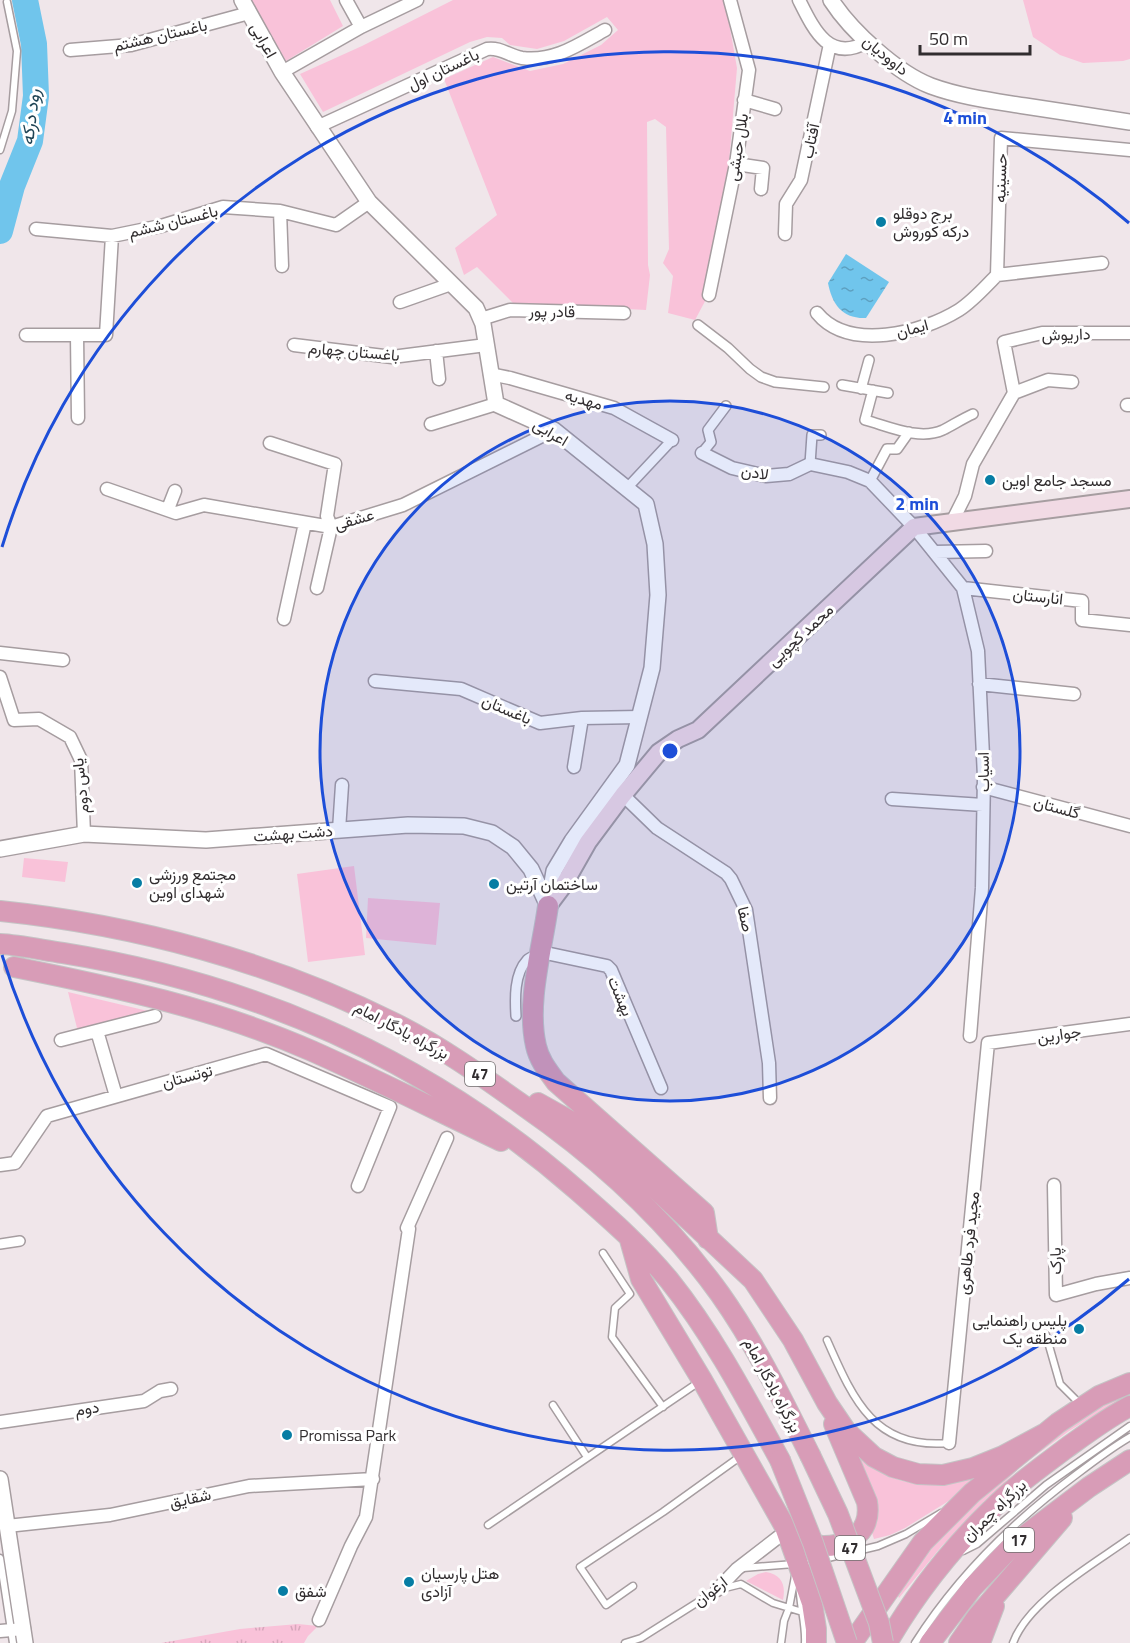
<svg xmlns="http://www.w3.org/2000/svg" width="1130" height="1643" viewBox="0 0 1130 1643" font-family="'Titillium Web',Vazirmatn,sans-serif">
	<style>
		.grass { fill: url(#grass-tufts) }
		.green { fill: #f9c2d9 }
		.water { fill: url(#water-ripples) }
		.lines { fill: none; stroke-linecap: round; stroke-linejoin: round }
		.river { stroke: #70c5ec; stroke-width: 26 }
		.service-casing { stroke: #a69da0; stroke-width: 9 }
		.pedestrian-casing { stroke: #a69da0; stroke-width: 12 }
		.minor-casing { stroke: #a69da0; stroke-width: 15 }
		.tertiary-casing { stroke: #a69da0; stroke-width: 18 }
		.secondary-casing { stroke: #a69da0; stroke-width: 20 }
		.trunk-casing { stroke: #c5c4c5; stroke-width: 22 }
		.service { stroke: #fff; stroke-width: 6 }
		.pedestrian { stroke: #fff; stroke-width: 9 }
		.minor { stroke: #fff; stroke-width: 12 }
		.tertiary { stroke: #fff; stroke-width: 15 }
		.secondary { stroke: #f1dae4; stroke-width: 16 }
		.trunk { stroke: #d89cb7; stroke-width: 20 }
		.trunk-bridge-casing { stroke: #c5c4c5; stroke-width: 22; stroke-linecap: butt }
		.trunk-bridge { stroke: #d89cb7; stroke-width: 20 }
		.ring { fill: none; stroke: #1d4ed8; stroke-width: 3 }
		.poi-dot { fill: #067da4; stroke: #fff; stroke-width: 2 }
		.labels { text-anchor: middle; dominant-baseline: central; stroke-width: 6; stroke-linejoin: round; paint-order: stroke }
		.shield { fill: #fff; stroke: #6f6c6d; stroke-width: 1.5 }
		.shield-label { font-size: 15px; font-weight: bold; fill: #312d2f }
		.street-label { font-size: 16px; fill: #312d2f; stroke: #fff }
		.poi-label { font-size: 16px; fill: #312d2f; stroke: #fff; text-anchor: start }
		.water-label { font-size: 18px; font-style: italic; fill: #1f4455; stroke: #fff }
		.centre { fill: #1d4ed8; stroke: #fff; stroke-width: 3 }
		.ring-label { font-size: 18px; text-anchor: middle; font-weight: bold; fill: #1d4ed8; stroke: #fff; stroke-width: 6; stroke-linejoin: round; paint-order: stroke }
	</style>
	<defs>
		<pattern id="grass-tufts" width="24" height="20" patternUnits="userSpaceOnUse" patternTransform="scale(1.5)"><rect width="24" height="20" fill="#f9c2d9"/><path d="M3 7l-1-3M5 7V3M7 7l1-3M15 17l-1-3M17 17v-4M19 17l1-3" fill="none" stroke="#d6a7bb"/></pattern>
		<pattern id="water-ripples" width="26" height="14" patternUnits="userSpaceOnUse" patternTransform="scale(1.5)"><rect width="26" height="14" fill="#70c5ec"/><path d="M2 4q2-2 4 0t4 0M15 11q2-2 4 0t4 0" fill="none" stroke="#5da0c0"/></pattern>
	</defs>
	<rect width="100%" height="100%" fill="#f0e6ea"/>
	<!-- grass -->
	<path class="grass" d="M298 1624 318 1626 308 1636 304 1643H161L240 1629Z"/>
	<!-- green -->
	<path class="green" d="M250 0H330L343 26 286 61Z
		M453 0H725L737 68 729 162 711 290 695 320 668 313 673 276 663 263 669 249 666 127 655 119 647 122 648 265 650 275 646 310 513 303 477 267 464 275 455 248 497 215 444 79 493 57 530 71 563 64 601 45 618 30 607 17 564 41 537 49 510 45 502 38 487 37 470 42 323 112 300 74 362 46Z
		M1023 0H1130V59L1123 61 1083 63 1060 55 1033 37Z
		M24 858 68 862 65 882 22 877Z
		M354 866 365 955 308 962 297 874Z
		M368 898 440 903 436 945 366 938Z
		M68 992 152 1012 78 1032Z
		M1130 1390V1394L1069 1431 1021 1466 941 1547 899 1598 894 1588 934 1539 1063 1425Z
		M851 1452C863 1459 874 1468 887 1475 916 1490 948 1482 978 1476L968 1489 905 1528 890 1535 874 1539 872 1533 876 1516Z
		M766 1572C782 1575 786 1585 783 1600L746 1581 758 1574Z"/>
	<!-- water -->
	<path class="water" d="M846 254 889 282 866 318C842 319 832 304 828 283Z"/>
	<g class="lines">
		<!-- river -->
		<path class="river" d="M0 231 12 186 30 141 36 96 34 44 25 0"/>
		<defs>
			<path id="service" d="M0 150 12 111 17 51 7 2
				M603 1253 630 1294 615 1308 612 1337 663 1407
				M1046 1335 1060 1384 1080 1404
				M827 1340C853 1399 874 1450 949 1443
				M553 1405 587 1457
				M488 1525 699 1382
				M963 1551 977 1544 1046 1485 1130 1426
				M0 1558 13 1643
				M743 1568 807 1563 878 1546 906 1534 941 1513
				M633 1586 606 1605 580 1567 663 1512 741 1456
				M800 1593C801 1610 806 1626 805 1643
				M625 1643 641 1638 717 1590 741 1584 773 1603 809 1614
				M781 1643 784 1621 789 1608 795 1576
				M915 1643C957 1577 1015 1520 1077 1474 1094 1461 1111 1448 1130 1437
				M1013 1643C1028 1601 1094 1564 1130 1538"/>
			<path id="pedestrian" d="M698 325 728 348 750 369 761 377 775 382 824 387
				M842 385 888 393
				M861 389 869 360
				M873 390 865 420C888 426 919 441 943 430 953 425 962 419 973 414
				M702 453 711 442 708 430 726 406
				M810 464 812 435H821
				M870 481 887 449H897L909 432
				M627 488 672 440
				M516 1016C515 999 514 974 527 960 530 957 536 955 540 953
				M0 1244 20 1241"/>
			<path id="minor" d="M799 0C814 30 829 63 867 42
				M361 27 417 0
				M70 50 131 45 249 13
				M282 72 361 27 346 0
				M744 100 775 109
				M317 127 487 49C501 47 509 56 522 58 554 62 578 45 605 30
				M736 164 763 168 761 189
				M280 211 282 266
				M36 229 112 236 161 226 223 207 280 211 336 225 369 202
				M785 234 786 204 801 180 830 44
				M997 275 1001 138 1130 150
				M997 275 1102 263
				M709 295 736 164 749 70 730 0
				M400 302 451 284
				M817 313C849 352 922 333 959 310 973 301 985 287 997 275
				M481 319 510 310 624 313
				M26 335H106L112 236
				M77 335 78 418
				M294 345 392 357 486 345
				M436 351 439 379
				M490 374 510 378 614 408 672 440
				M1014 393 1048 380 1072 382
				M1127 405H1130
				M431 424 496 404
				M270 443 335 464 327 516 331 527 317 588
				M702 453 732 468 766 476 789 474 810 464 848 472 870 481 914 527 963 588 978 651 984 777 982 888 970 1036
				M107 489 176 513 204 505 331 527 403 505 554 430
				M168 509 175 491
				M952 522 965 496 973 464 1014 393 1004 342 1042 333H1129
				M935 552 986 551
				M963 588 1082 601V620L1130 625
				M284 619 305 523
				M0 653 63 660
				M0 677 14 720 39 719 70 737 81 760 84 834
				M375 681 461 689 540 723 582 718 640 717
				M979 684 1074 694
				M574 767 582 718
				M983 787 1130 826
				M623 795 657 828 726 873 731 879 746 910 769 1063 770 1098
				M892 799 983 805
				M339 830 342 785
				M541 952 607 966 611 970 661 1088
				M97 1031 116 1096
				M61 1040 155 1016
				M0 1165 15 1163 47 1116 266 1054 390 1107 358 1186
				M1054 1185 1056 1295 1096 1284 1130 1278
				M0 1422 144 1401 160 1391 171 1389
				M949 1443 988 1043 1130 1024
				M7 1526 110 1515 249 1486 373 1479
				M717 1590 737 1569 781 1535 785 1527
				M319 1620 351 1546 366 1517 409 1229 407 1228 447 1138
				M0 1631 24 1629"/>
			<path id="tertiary" d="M242 0 282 72 369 202 476 308 483 324 496 404 554 430 646 504 655 544 658 595 652 668 627 765 572 841 554 871 548 906
				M831 0C851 31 897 73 931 86 961 97 994 101 1025 106 1060 111 1095 117 1130 122
				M0 849 84 834 206 840 408 825 464 826 492 833 513 847 531 869 548 906
				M0 1479 25 1643"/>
			<path id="secondary" d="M548 906 563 886 588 842 623 795 659 752 678 739 698 730 914 527 1130 499"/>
			<path id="trunk" d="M548 906C542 950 526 1003 536 1046 539 1060 548 1071 556 1082L704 1213 708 1239
				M0 911C136 925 272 962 394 1023 440 1046 482 1076 524 1106 599 1158 666 1219 720 1294 756 1345 782 1399 810 1455
				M0 944C21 945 42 950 63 953 256 984 431 1062 578 1191 610 1219 642 1247 669 1280 713 1335 746 1398 780 1460
				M14 967C114 987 217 1009 312 1051 375 1079 438 1111 501 1141
				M538 1103 583 1128 624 1159 753 1280 793 1340 827 1403 846 1431 874 1457 893 1467 918 1474 943 1475 973 1468 1003 1456 1044 1434
				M630 1240 641 1279 702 1380 785 1527 812 1603 816 1629V1643
				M799 1541C830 1554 874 1542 867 1502L834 1424
				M852 1643 923 1542 972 1493 1058 1423 1099 1396 1130 1383
				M887 1643C915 1595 951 1549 991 1510 1013 1487 1040 1468 1065 1449 1086 1434 1107 1418 1130 1406
				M930 1643 972 1588 1015 1543 1089 1487 1130 1460
				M959 1643 977 1617 1062 1518
				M980 1643 994 1606"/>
		</defs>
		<!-- service casing -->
		<use href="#service" class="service-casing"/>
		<!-- pedestrian casing -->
		<use href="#pedestrian" class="pedestrian-casing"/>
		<!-- minor casing -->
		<use href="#minor" class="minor-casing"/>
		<!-- tertiary casing -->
		<use href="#tertiary" class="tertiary-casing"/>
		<!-- secondary casing -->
		<use href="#secondary" class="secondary-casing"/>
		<!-- trunk casing -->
		<use href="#trunk" class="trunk-casing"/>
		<!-- service -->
		<use href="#service" class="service"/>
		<!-- pedestrian -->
		<use href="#pedestrian" class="pedestrian"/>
		<!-- minor -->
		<use href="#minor" class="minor"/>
		<!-- tertiary -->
		<use href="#tertiary" class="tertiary"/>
		<!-- secondary -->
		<use href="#secondary" class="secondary"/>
		<!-- trunk -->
		<use href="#trunk" class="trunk"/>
		<defs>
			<path id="trunk-bridge" d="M810 1455 838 1514 879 1623 883 1643
				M780 1460 813 1543 847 1643"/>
		</defs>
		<!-- trunk-bridge casing -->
		<use href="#trunk-bridge" class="trunk-bridge-casing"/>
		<!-- trunk-bridge -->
		<use href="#trunk-bridge" class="trunk-bridge"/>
	</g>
	<!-- distance rings -->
	<circle cx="670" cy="751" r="350" fill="#1d4ed8" fill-opacity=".12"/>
	<g class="ring">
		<circle cx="670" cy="751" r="350"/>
		<path d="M1129 1279A699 699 0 0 1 2 955M2 547A699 699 0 0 1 1129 223"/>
	</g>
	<!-- markers -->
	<g class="poi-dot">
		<circle cx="881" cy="222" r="6"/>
		<circle cx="990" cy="480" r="6"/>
		<circle cx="137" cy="883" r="6"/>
		<circle cx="494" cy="884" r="6"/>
		<circle cx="1079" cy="1329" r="6"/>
		<circle cx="287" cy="1435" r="6"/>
		<circle cx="409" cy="1582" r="6"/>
		<circle cx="283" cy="1591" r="6"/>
	</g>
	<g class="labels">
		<!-- shield labels -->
		<g class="shield">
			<rect x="465" y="1062" width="30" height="24" rx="4.5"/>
			<rect x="1004" y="1528" width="30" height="24" rx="4.5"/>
			<rect x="835" y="1536" width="30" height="24" rx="4.5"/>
		</g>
		<g class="shield-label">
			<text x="480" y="1074">47</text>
			<text x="1019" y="1540">17</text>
			<text x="850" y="1548">47</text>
		</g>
		<!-- street labels -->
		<g class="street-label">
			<text transform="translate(160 35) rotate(-13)">باغستان هشتم</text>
			<text transform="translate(264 40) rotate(61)">اعرابی</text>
			<text transform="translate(886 55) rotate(39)">داوودیان</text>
			<text transform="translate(443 69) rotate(-25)">باغستان اول</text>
			<text transform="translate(810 141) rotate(-78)">آفتاب</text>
			<text transform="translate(737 147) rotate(-81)">بلال حبشی</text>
			<text transform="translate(1000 178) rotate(-88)">حسینیه</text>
			<text transform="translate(173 221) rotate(-14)">باغستان ششم</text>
			<text transform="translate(552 311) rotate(1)">قادر پور</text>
			<text transform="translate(912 328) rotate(-15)">ایمان</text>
			<text transform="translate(1066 334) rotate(-2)">داریوش</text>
			<text transform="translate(354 351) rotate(5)">باغستان چهارم</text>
			<text transform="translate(584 399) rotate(16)">مهدیه</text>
			<text transform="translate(551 432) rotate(31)">اعرابی</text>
			<text transform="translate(755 472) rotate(9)">لادن</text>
			<text transform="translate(354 519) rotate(-16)">عشقی</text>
			<text transform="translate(1038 596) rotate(6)">انارستان</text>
			<text transform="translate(800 635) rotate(-43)">محمد کچویی</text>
			<text transform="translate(507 709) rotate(23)">باغستان</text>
			<text transform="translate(983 772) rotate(-91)">اسیاب</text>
			<text transform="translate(80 786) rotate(-96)">یاس دوم</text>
			<text transform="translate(1057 807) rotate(15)">گلستان</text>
			<text transform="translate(293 833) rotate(-4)">دشت بهشت</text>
			<text transform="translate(746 919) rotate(77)">صفا</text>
			<text transform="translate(621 996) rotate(67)">بهشت</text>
			<text transform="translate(402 1030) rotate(28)">بزرگراه یادگار امام</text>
			<text transform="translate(1059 1034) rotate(-8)">جوارین</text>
			<text transform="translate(187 1076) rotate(-15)">توتستان</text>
			<text transform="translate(968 1243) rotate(-84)">مجید فرد طاهری</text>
			<text transform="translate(1055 1261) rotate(-91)">پارک</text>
			<text transform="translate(773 1385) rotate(62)">بزرگراه یادگار امام</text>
			<text transform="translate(87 1408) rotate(-8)">دوم</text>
			<text transform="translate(190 1498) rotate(-12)">شقایق</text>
			<text transform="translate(994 1510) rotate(-44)">بزرگراه چمران</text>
			<text transform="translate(710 1591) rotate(-38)">ارغوان</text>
		</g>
		<!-- poi labels -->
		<g class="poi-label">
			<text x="893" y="213">برج دوقلو<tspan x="893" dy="18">درکه کوروش</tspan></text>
			<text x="1002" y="480">مسجد جامع اوین</text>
			<text x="149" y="874">مجتمع ورزشی<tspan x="149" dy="18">شهدای اوین</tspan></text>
			<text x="506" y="884">ساختمان آرتین</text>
			<text x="1067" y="1320" text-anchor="end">پلیس راهنمایی<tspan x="1067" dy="18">منطقه یک</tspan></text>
			<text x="299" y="1435">Promissa Park</text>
			<text x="421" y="1573">هتل پارسیان<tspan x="421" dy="18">آزادی</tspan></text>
			<text x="295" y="1591">شفق</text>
		</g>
		<!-- water labels -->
		<g class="water-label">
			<text transform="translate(30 117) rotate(-83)">رود درکه</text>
		</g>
	</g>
	<circle cx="670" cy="751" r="9" class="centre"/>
	<g class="ring-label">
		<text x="965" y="124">4 min</text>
		<text x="917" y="510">2 min</text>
	</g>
	<!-- scale -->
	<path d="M920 45v9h110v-9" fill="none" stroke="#312d2f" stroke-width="3"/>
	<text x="929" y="45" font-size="18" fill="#312d2f" stroke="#ffffff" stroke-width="4.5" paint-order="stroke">50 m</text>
</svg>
